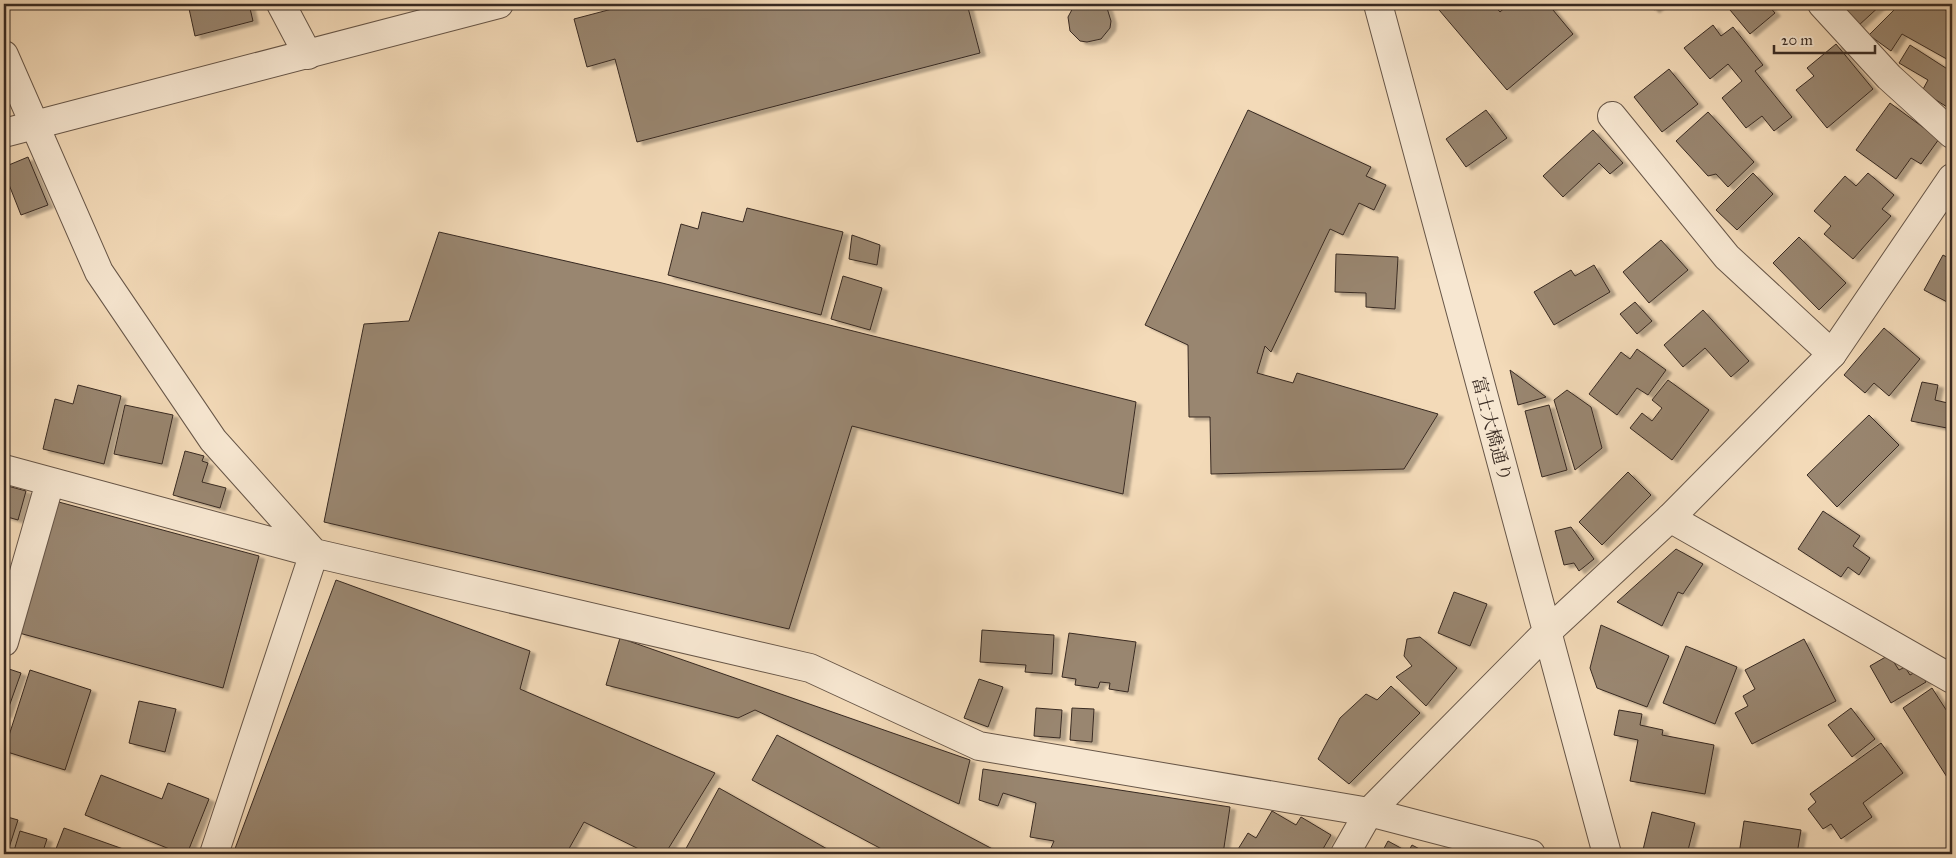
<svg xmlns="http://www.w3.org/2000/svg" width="1956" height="858" viewBox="0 0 1956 858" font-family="'IM FELL Great Primer','Noto Serif JP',serif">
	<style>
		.building { fill: #998670; stroke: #382a22; filter: url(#shadow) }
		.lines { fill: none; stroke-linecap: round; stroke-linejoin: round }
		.minor-casing { stroke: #675648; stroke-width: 30 }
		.tertiary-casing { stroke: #675648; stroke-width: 30 }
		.minor { stroke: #f7e7d1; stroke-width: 28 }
		.tertiary { stroke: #f7e7d1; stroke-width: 28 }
		.labels { text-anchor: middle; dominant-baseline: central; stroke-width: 5; stroke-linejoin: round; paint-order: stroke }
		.street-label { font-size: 18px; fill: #382a22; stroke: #f7e7d1 }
	</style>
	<defs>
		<filter id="shadow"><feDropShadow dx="5.5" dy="3" stdDeviation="1" flood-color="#0004"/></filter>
	</defs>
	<rect width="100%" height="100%" fill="#f3dab8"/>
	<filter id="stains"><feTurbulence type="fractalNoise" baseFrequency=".004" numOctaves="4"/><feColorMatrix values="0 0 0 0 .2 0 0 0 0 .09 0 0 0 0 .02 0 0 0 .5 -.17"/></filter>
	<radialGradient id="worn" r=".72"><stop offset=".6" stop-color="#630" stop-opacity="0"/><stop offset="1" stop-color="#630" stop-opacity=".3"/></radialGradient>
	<!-- building -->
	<path class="building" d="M188 4H249L253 21 195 36Z
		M631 4H967L980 53 637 142 615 59 587 67 574 19Z
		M1075 4H1102L1107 8 1111 21 1110 28 1101 39 1087 42 1080 41 1070 31 1068 17Z
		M1434 4H1493L1500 12 1509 4H1548L1573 34 1507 90Z
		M1648 4H1661L1654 10Z
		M1725 4H1767L1775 13 1750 34Z
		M1837 4H1882L1858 26Z
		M1900 4H1936L1952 14V62L1902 34 1891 51 1869 35Z
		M1713 25 1721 36 1733 27 1763 65 1755 71 1792 117 1774 131 1762 116 1746 128 1722 98 1742 81 1728 64 1710 79 1684 48Z
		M1836 44 1873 89 1827 128 1796 90 1814 76 1807 68Z
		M1910 45 1952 72V99L1947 107 1922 91 1928 80 1899 63Z
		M1669 69 1698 104 1662 132 1634 97Z
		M1890 103 1939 139 1921 164 1911 158 1896 179 1856 150Z
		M1248 110 1371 167 1366 176 1386 185 1374 210 1359 203 1343 235 1330 229 1271 352 1265 346 1257 373 1293 383 1297 373 1438 414 1404 469 1211 474 1210 417H1189L1188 345 1145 325Z
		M1486 110 1507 138 1466 167 1446 139Z
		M1708 112 1754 162 1728 187 1716 174 1708 176 1676 141Z
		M1593 130 1623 163 1610 174 1599 163 1563 197 1543 176Z
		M28 157 48 205 21 215 4 172V167Z
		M1753 173 1773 194 1737 230 1716 210Z
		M1868 173 1894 195 1882 209 1891 216 1853 259 1824 234 1831 226 1814 211 1845 176 1856 186Z
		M747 208 843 232 821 315 668 275 681 224 698 229 702 212 743 222Z
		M439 232 662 283 1136 402 1123 494 852 426 789 629 324 522 364 324 409 321Z
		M852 235 880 245 877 265 849 259Z
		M1799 237 1846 283 1819 310 1773 263Z
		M1661 240 1688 270 1649 303 1623 272Z
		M1336 254 1398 257 1395 309 1366 307V293L1335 292Z
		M1943 255 1952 260 1951 304 1924 290Z
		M1594 265 1610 292 1554 325 1534 292 1571 270 1575 276Z
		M843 276 882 288 870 330 831 319Z
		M1635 302 1652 321 1637 334 1620 314Z
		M1703 310 1749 361 1731 377 1705 348 1683 367 1664 345Z
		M1884 328 1920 359 1889 396 1874 383 1865 393 1844 375Z
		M1637 349 1666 370 1648 395 1637 388 1617 415 1589 394 1621 352 1630 359Z
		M1510 370 1546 397 1518 405Z
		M1668 380 1709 410 1672 460 1630 428 1642 413 1652 421 1662 408 1652 400Z
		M1922 382 1938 385 1935 400 1952 404V429L1911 421Z
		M78 385 121 396 104 464 43 449 55 399 73 404Z
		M1567 390 1591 407 1602 448 1575 470 1554 400Z
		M125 405 173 415 162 464 114 454Z
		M1549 405 1567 470 1542 477 1525 411Z
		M1869 415 1899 445 1837 507 1807 475Z
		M185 451 204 456 202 461 208 463 202 482 226 488 220 508 173 495Z
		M1628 472 1651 495 1602 545 1579 522Z
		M4 485 26 491 18 520 4 516Z
		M55 501 259 556 223 688 19 633Z
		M1823 511 1860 536 1853 546 1870 558 1859 575 1848 567 1841 577 1798 549Z
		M1571 527 1594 559 1579 571 1574 563 1564 565 1555 531Z
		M1676 549 1703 564 1683 594 1678 592 1662 626 1617 602Z
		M336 580 530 651 520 689 715 773 665 854H649L584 822 566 854H233Z
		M1454 592 1487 604 1470 646 1438 633Z
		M1601 625 1669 656 1647 707 1597 688 1590 668Z
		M982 630 1054 635 1052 674 1025 672 1026 665 980 662Z
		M1069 633 1136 642 1128 692 1109 689 1110 683 1100 682 1098 688 1075 685 1076 679 1062 677Z
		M1420 637 1457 668 1426 706 1396 677 1412 666 1404 656 1407 639Z
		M620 638 970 760 959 804 755 710 738 718 606 685Z
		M1804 639 1836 701 1752 744 1735 713 1748 706 1743 696 1755 689 1745 670Z
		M1686 646 1737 667 1715 724 1663 703Z
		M1889 655 1899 670 1905 667 1910 675 1919 670 1926 682 1891 703 1870 666Z
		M6 668 21 673 6 715 4 714V673Z
		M30 670 91 690 65 770 4 751Z
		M979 679 1003 687 988 727 964 718Z
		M1391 686 1420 713 1349 784 1318 759 1340 718 1366 694 1377 700Z
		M1932 688 1952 719V785L1903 708Z
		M139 701 176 709 165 752 129 743Z
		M1036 708 1062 710 1060 738 1034 736Z
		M1072 708 1094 709 1092 742 1070 740Z
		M1851 708 1875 739 1852 757 1828 725Z
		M1619 710 1642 714 1640 725 1663 730 1662 735 1714 745 1705 794 1630 781 1638 740 1614 735Z
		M777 735 1002 854H891L752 780Z
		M1881 743 1903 773 1863 803 1872 817 1841 839 1831 824 1823 829 1808 809 1816 802 1810 794Z
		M983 769 1230 807 1223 854H1074L1050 850 1054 841 1030 837 1036 803 1003 793 998 806 979 800Z
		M101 775 162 799 168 783 209 799 187 854H182L85 815Z
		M719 788 836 854H683Z
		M1272 811 1296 825 1301 817 1331 835 1320 854H1235L1248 833 1256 838Z
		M1652 812 1695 823 1687 854H1642Z
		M4 816 18 820 7 854H4Z
		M1744 821 1801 830 1797 854H1739Z
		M64 828 126 850 124 854H54Z
		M20 831 47 839 42 854H13Z
		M1388 841 1408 852 1412 845 1429 854H1381Z"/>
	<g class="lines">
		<defs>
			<path id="minor" d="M281 4 308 55
				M1822 4 1889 77 1952 134
				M4 55 99 272 213 440 314 553
				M1612 116 1727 257 1832 354
				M4 469 314 553 810 668 979 746 1369 812 1531 854
				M1670 518 1952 679
				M4 642 50 482
				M214 854 314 553"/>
			<path id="tertiary" d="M1378 4 1607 854
				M4 133 499 4
				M1345 854 1369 812 1546 633 1670 518 1832 354 1952 178"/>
		</defs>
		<!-- minor casing -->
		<use href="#minor" class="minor-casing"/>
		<!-- tertiary casing -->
		<use href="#tertiary" class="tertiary-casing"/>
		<!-- minor -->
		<use href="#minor" class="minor"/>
		<!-- tertiary -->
		<use href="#tertiary" class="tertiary"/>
	</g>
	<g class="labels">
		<!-- street labels -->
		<g class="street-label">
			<text transform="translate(1492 429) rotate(75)">富士大橋通り</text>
		</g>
	</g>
	<!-- margin -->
	<rect width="1956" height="858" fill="none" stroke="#f3dab8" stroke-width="20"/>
	<rect x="5" y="5" width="1946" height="848" fill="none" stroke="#382a22" stroke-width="2.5"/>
	<rect x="10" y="10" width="1936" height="838" fill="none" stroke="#382a22"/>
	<!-- scale -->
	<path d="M1774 45v8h101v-8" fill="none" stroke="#382a22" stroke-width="2.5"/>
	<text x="1781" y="45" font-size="15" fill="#382a22" stroke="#f7e7d1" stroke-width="4" paint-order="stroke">20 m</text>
	<rect width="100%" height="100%" filter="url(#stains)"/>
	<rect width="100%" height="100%" fill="url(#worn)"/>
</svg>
